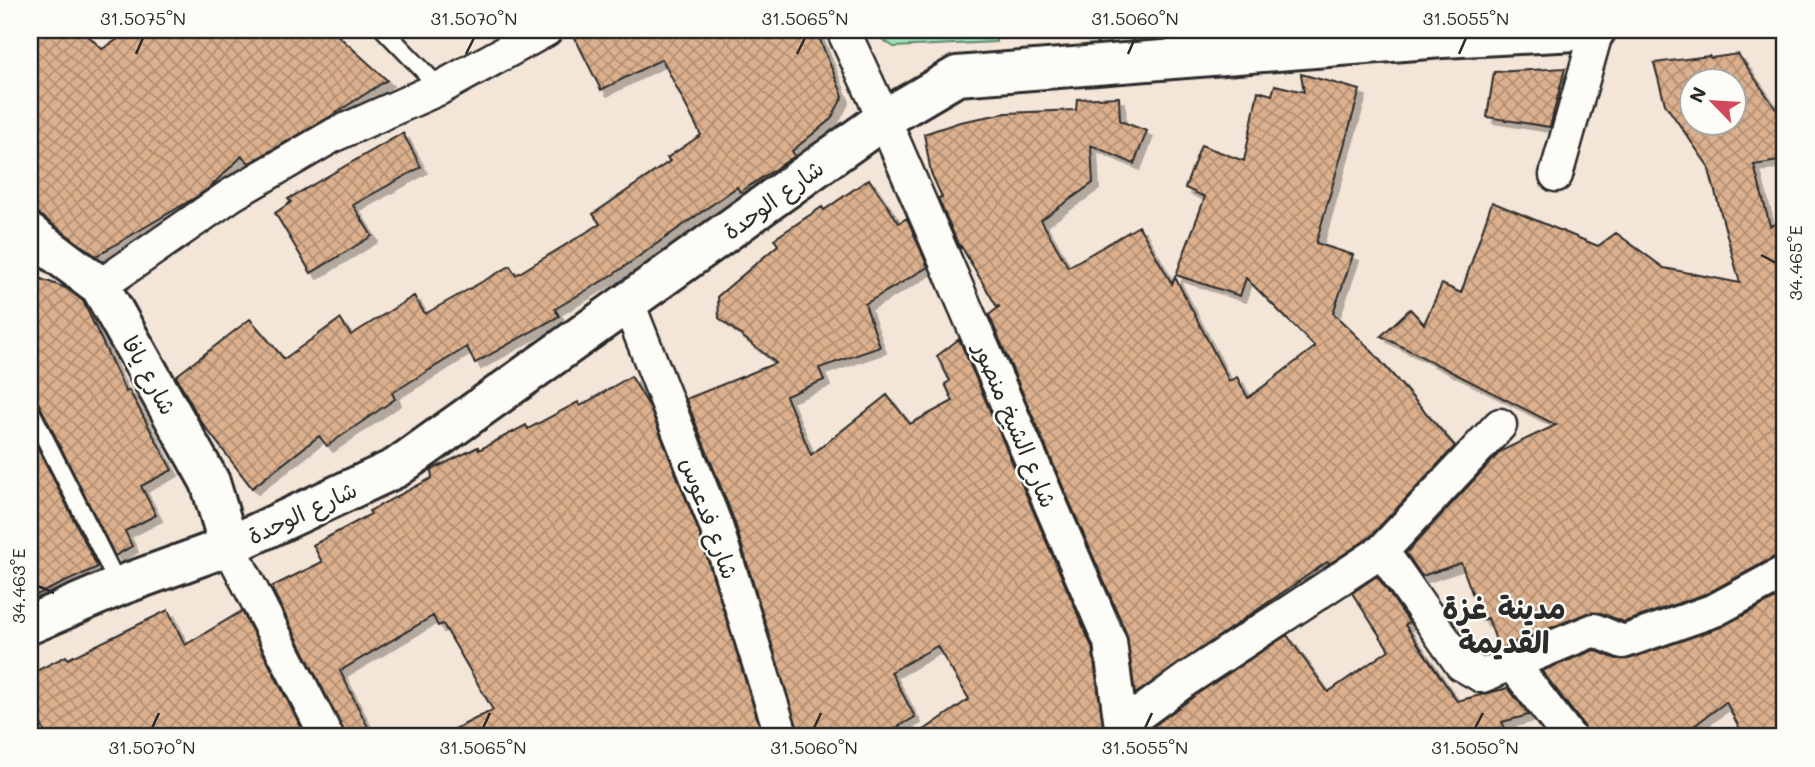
<svg xmlns="http://www.w3.org/2000/svg" width="1815" height="767" viewBox="0 0 1815 767" font-family="Mali,'Playpen Sans Arabic',sans-serif">
	<style>
		.cemetery { fill: url(#cemetery-stones); stroke: #62886f; stroke-width: 2 }
		.building { fill: url(#building-cross-hatch); stroke: #2b2b2b; stroke-width: 2; fill-rule: evenodd; filter: url(#shadow) }
		.lines { fill: none; stroke-linecap: round; stroke-linejoin: round }
		.service-casing { stroke: #2b2b2b; stroke-width: 21 }
		.minor-casing { stroke: #2b2b2b; stroke-width: 37 }
		.tertiary-casing { stroke: #2b2b2b; stroke-width: 44 }
		.secondary-casing { stroke: #2b2b2b; stroke-width: 44 }
		.service { stroke: #fdfcf7; stroke-width: 16 }
		.minor { stroke: #fdfcf7; stroke-width: 32 }
		.tertiary { stroke: #fdfcf7; stroke-width: 38 }
		.secondary { stroke: #fdfcf7; stroke-width: 38 }
		.ticks { fill: none; stroke: #2b2b2b; stroke-width: 2.5 }
		.labels { text-anchor: middle; dominant-baseline: central; stroke-width: 5; stroke-linejoin: round; paint-order: stroke }
		.street-label { font-size: 23px; fill: #2b2b2b; stroke: #fdfcf7 }
		.district-label { font-size: 30px; font-weight: bold; fill: #2b2b2b; stroke: #fdfcf7 }
		.neatline { fill: none; stroke: #2b2b2b; stroke-width: 2.5 }
		.ticks-label { font-size: 18px; text-anchor: middle; fill: #2b2b2b }
	</style>
	<defs>
		<pattern id="cemetery-stones" width="16" height="16" patternUnits="userSpaceOnUse" patternTransform="scale(1.75)"><rect width="16" height="16" fill="#9ae4b3"/><path d="M2 7V4a2 2 0 0 1 4 0v3zM10 15v-3a2 2 0 0 1 4 0v3z" fill="#85c49a"/></pattern>
		<pattern id="building-cross-hatch" width="8" height="8" patternUnits="userSpaceOnUse" patternTransform="scale(1.75)"><rect width="8" height="8" fill="#dcb08d"/><path d="M0 0l8 8M0 8l8-8" fill="none" stroke="#b38f73"/></pattern>
		<filter id="shadow"><feDropShadow dx="6" dy="6" stdDeviation="0" flood-color="#0004"/></filter>
	</defs>
	<rect width="100%" height="100%" fill="#f3e5d7"/>
	<filter id="ink" filterUnits="userSpaceOnUse"><feTurbulence type="fractalNoise" baseFrequency=".0143" numOctaves="2"/><feDisplacementMap in="SourceGraphic" scale="14" xChannelSelector="R" yChannelSelector="G"/><feConvolveMatrix kernelMatrix="1 2 1 2 8 2 1 2 1" color-interpolation-filters="sRGB"/></filter>
	<g filter="url(#ink)">
		<!-- cemetery -->
		<path class="cemetery" d="M874 30H997L996 42 894 47 877 36Z"/>
		<!-- building -->
		<path class="building" d="M30 30H82L102 49 133 30H332L387 80 331 116 249 163 242 156 209 188 196 197 96 256 40 215 30 205Z
			M571 30H816L843 96 831 119 792 151 795 156 740 192 737 187 614 274 555 309 559 316 475 363 467 347 392 393 395 399 327 446 319 436 252 488 200 420 176 376 250 319 284 359 340 319 351 335 414 296 425 314 510 266 516 275 600 224 593 214 670 161 667 158 701 135 662 59 601 90Z
			M1738 54 1785 122V160L1754 165 1770 226 1785 221V554L1776 556 1708 593 1624 622 1601 613H1587L1499 649 1488 618 1482 620 1461 563 1422 576 1406 553 1501 451 1556 425 1381 336 1410 309 1424 324 1442 284 1461 293 1492 202 1598 246 1616 233 1664 268 1740 283 1708 166 1665 104 1654 63 1709 56 1711 58ZM1692 80H1734V122H1692Z
			M1565 68 1550 127 1487 117 1494 72Z
			M1301 74 1360 90 1316 243 1353 255 1333 313 1368 347 1455 446 1370 537 1329 564 1327 562 1135 694 1127 635 989 315 1000 306 997 307 961 246 960 248 938 198 942 197 931 173 924 134 960 122 1006 113 1076 110 1077 99 1119 97 1120 121 1147 131 1134 164 1091 145 1093 183 1041 220 1068 267 1139 226 1172 284 1175 277 1229 381 1237 377 1248 398 1315 347 1246 278 1240 296 1176 275 1205 197 1185 188 1201 145 1244 161 1258 91 1272 95 1275 85 1304 92Z
			M403 133 421 167 353 205 372 236 311 273 275 213 291 202 288 199Z
			M869 179 899 223 907 218 928 267 865 304 880 347 819 368 824 380 786 396 811 455 887 395 910 424 953 401 945 384 950 381 937 356 959 339 1092 647 1104 733 1094 737H914L969 699 937 646 891 672 915 717 880 737H800L734 520 686 399 776 363 719 318 718 296 778 245 774 239 822 207 824 210Z
			M30 275 66 288 83 301 126 392 129 390 172 470 141 486 156 515 125 531 132 546 115 556 39 404 30 399Z
			M631 376 649 406 699 532 763 737H439L493 710 443 624 438 626 433 616 340 671 373 737H345L343 729 271 587 322 562 313 545 371 514 369 511 432 478 431 470 478 447 479 450 526 425 528 429 578 402 580 406Z
			M30 432 97 566 96 568 30 598Z
			M1377 576 1409 622 1405 625 1457 701 1508 688 1529 715 1502 722 1509 737H1143V734L1197 694 1287 635 1328 692 1389 650 1352 593Z
			M1785 593V737H1744L1726 702 1679 737H1587L1584 726 1542 671 1594 650 1616 659H1629L1721 627Z
			M168 610 185 645 242 611 306 737H47L30 701V674L66 656 68 659Z"/>
		<g class="lines">
			<defs>
				<path id="service" d="M384 30 440 88
					M30 409 119 586"/>
				<path id="minor" d="M843 30 884 119 1110 642 1121 727 1125 737
					M1556 175 1597 30
					M100 286 231 195 334 135 440 88 546 30
					M628 303 716 526 782 737
					M229 546 327 737
					M1382 551 1461 664 1482 676 1594 630 1623 642 1715 610 1785 572
					M1512 663 1569 737
					M1121 727 1187 679 1382 551 1500 425"/>
				<path id="tertiary" d="M30 234 100 286 210 482 229 546"/>
				<path id="secondary" d="M30 624 119 586 229 546 396 468 884 119 957 76 1442 38 1596 30"/>
			</defs>
			<!-- service casing -->
			<use href="#service" class="service-casing"/>
			<!-- minor casing -->
			<use href="#minor" class="minor-casing"/>
			<!-- tertiary casing -->
			<use href="#tertiary" class="tertiary-casing"/>
			<!-- secondary casing -->
			<use href="#secondary" class="secondary-casing"/>
			<!-- service -->
			<use href="#service" class="service"/>
			<!-- minor -->
			<use href="#minor" class="minor"/>
			<!-- tertiary -->
			<use href="#tertiary" class="tertiary"/>
			<!-- secondary -->
			<use href="#secondary" class="secondary"/>
		</g>
	</g>
	<!-- ticks -->
	<path class="ticks" d="M136 54 143 38M466 54 474 38M797 54 805 38M1128 54 1135 38M1459 54 1466 38M1761 255 1776 263M38 586 54 593M152 728 159 713M483 728 490 713M814 728 821 713M1145 728 1152 713M1475 728 1483 713"/>
	<g class="labels">
		<!-- street labels -->
		<g class="street-label">
			<text transform="translate(773 199) rotate(-36)">شارع الوحدة</text>
			<text transform="translate(150 375) rotate(61)">شارع يافا</text>
			<text transform="translate(1016 425) rotate(67)">شارع الشيخ منصور</text>
			<text transform="translate(302 512) rotate(-25)">شارع الوحدة</text>
			<text transform="translate(710 518) rotate(70)">شارع فدعوس</text>
		</g>
		<!-- district labels -->
		<g class="district-label">
			<text x="1504" y="607">مدينة غزة<tspan x="1504" dy="34">القديمة</tspan></text>
		</g>
	</g>
	<!-- margin -->
	<rect width="1815" height="767" fill="none" stroke="#fdfcf7" stroke-width="77"/>
	<!-- north arrow -->
	<g transform="translate(1713 102) rotate(295)"><circle r="33" fill="#fdfcf7" stroke="#a9a8a5" stroke-width="2"/>
	<path d="M0-5L12 26L0 18L-12 26Z" fill="#d1495b"/>
	<text y="-10" font-size="19" font-weight="bold" text-anchor="middle" fill="#2b2b2b">N</text>
	</g>
	<rect x="38" y="38" width="1738" height="690" class="neatline"/>
	<g class="ticks-label">
		<text x="143" y="25">31.5075°N</text>
		<text x="474" y="25">31.5070°N</text>
		<text x="805" y="25">31.5065°N</text>
		<text x="1135" y="25">31.5060°N</text>
		<text x="1466" y="25">31.5055°N</text>
		<text transform="translate(1796 263) rotate(-90)" y="6">34.465°E</text>
		<text transform="translate(19 586) rotate(-90)" y="6">34.463°E</text>
		<text x="152" y="754">31.5070°N</text>
		<text x="483" y="754">31.5065°N</text>
		<text x="814" y="754">31.5060°N</text>
		<text x="1145" y="754">31.5055°N</text>
		<text x="1475" y="754">31.5050°N</text>
	</g>
</svg>
